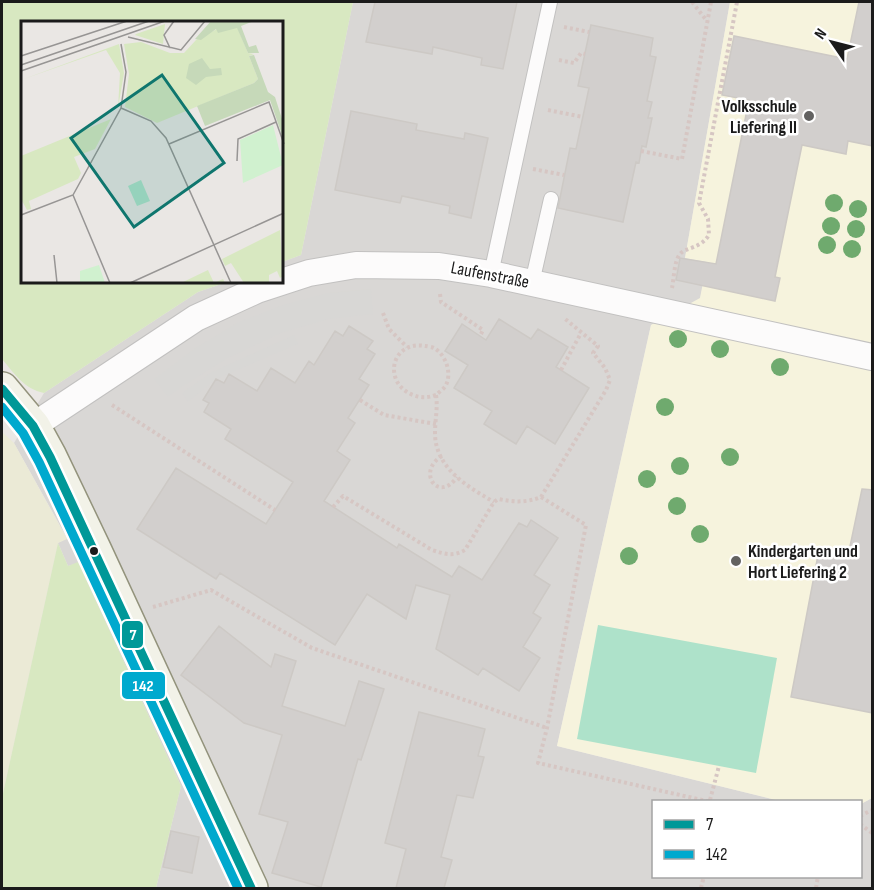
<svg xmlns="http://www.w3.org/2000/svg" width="874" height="890" viewBox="0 0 874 890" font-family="'Sofia Sans Condensed',sans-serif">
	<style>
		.residential { fill: #d9d7d5 }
		.education { fill: #f6f3dd }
		.farmland { fill: #ebead6 }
		.grass { fill: #d8e8c1 }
		.pitch { fill: #aee2ca }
		.parking { fill: #d8d7d5 }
		.building { fill: #d2cfcd; stroke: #cdc9c5; stroke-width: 1.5 }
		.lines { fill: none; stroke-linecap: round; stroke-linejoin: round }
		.lane-casing { stroke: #c2c1c0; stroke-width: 16 }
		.street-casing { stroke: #c2c1c0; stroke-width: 28 }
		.secondary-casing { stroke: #93937c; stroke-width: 36 }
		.path { stroke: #d6c6c3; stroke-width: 4; stroke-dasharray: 3 3; stroke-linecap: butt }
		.lane { stroke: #fcfbfb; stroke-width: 14 }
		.street { stroke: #fcfbfb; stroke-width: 26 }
		.secondary { stroke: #f2f2e8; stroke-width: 33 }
		.bus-1-casing { stroke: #fff; stroke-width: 14 }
		.bus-2-casing { stroke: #fff; stroke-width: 14 }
		.bus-1 { stroke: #009898; stroke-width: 9 }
		.bus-2 { stroke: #00a9ce; stroke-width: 9 }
		.tree { fill: #6faa6e }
		.poi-dot { fill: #636261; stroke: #fff; stroke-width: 2 }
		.bus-dot { fill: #1b1b1b; stroke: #fff; stroke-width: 2 }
		.labels { text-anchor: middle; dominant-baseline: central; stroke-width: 5; stroke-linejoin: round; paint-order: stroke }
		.poi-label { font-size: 18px; font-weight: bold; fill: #1b1b1b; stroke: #fff; text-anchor: end }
		.street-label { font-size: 18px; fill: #1b1b1b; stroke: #fff }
		.inset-road { fill: none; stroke: #979594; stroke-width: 1.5 }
		.view { fill: #0f766e; fill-opacity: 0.15; stroke: #0f766e; stroke-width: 3 }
		.inset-edge { fill: none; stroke: #1b1b1b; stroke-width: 3 }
		.line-badge { stroke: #fff; stroke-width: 2 }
		.badge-label { font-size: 16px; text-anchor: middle; font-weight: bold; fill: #fff }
	</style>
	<rect width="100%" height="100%" fill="#eae7e4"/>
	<!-- residential -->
	<path class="residential" d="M353 2H730L685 258 708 262 700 299 651 325 557 746 780 801 654 802V876H860L861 804 872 798V888H156L181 786 78 563 68 566 58 543 67 538 14 443 44 393 198 292 227 282H282V262L301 255Z"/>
	<!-- education -->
	<path class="education" d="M730 2H872V798L861 804 860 802 780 801 557 746 651 325 700 298 707 262 685 258Z"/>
	<!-- farmland -->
	<path class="farmland" d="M2 432 14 443 67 539 58 543 2 798Z"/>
	<!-- grass -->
	<path class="grass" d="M2 2H353L301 255 282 262V22H22V282H227L198 292 44 393C24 389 14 373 2 359Z
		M58 543 68 566 78 562 181 786 156 888H2V798Z"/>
	<!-- pitch -->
	<path class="pitch" d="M598 625 777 658 756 773 577 739Z"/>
	<!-- parking -->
	<path class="parking" d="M371 289 373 314 329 319 281 333 226 359 177 390 168 397 154 379 194 349 237 323 283 305 328 293Z
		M294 335 298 344 216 379 188 402 182 393 212 372Z"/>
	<!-- building -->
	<path class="building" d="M375 2H517L503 69 481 65 482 58 433 47 432 54 366 42Z
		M859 2H873V146L848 141 846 154 802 145 775 277 780 278 775 301 676 280 680 258 716 264 749 100 722 95 734 36 847 59Z
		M591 25 653 38 650 56 656 57 647 101 652 102 648 118H652L646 147 642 146 639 163 636 162 623 222 558 208 570 148 576 149 589 88 578 86Z
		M351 111 417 124 416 130 464 139 465 133 488 138 471 218 449 213 450 206 402 196 400 203 335 190Z
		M499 319 531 339 538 329 568 347 556 367 589 388 555 444 527 426 516 444 484 424 492 411 454 388 468 365 445 351 462 324 486 340Z
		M349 326 373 341 367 349 375 354 359 379 369 385 348 418 355 423 337 451 350 460 324 501 397 548 399 544 452 577 459 566 482 580 519 523 527 527 531 520 558 538 534 575 550 585 533 613 541 618 523 647 540 658 519 691 483 668 478 675 436 649 450 595 416 585 406 619 367 594 335 645 220 573 216 579 137 529 176 468 266 524 293 482 225 439 231 429 204 412 209 403 203 400 216 379 224 383 229 374 257 391 271 368 295 383 309 361 314 365 335 331 343 336Z
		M862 489 873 490V713L791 697 819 550 848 556Z
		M219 626 271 667 275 654 296 661 282 706 345 726 359 681 384 689 361 760 358 759 321 887 272 873 288 822 259 814 282 735 244 723 181 675Z
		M419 712 485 729 478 756 484 757 473 798 457 795 441 857 452 860 444 888H396L406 849 385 843Z
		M171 831 199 837 192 873 163 867Z"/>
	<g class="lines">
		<defs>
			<path id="lane" d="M491 274 550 2
				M532 283 551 199"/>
			<path id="street" d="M33 426 196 318 257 290 309 273 356 265 439 266 491 274 872 357"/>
			<path id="secondary" d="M2 389 33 426 50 457 95 551 251 888"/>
		</defs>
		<!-- lane casing -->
		<use href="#lane" class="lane-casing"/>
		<!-- street casing -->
		<use href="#street" class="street-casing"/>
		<!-- secondary casing -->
		<use href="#secondary" class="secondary-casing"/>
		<!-- path -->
		<path class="path" d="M692 2 707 21
			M564 27 589 32
			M559 60 574 63 581 53 585 54
			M548 110 583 117
			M641 151 682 159 711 2
			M533 169 564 175
			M672 288C674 279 674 261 680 254 686 247 700 249 709 235L708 219 699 203 737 2
			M440 294 441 302 483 330 480 336
			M383 313 389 329 407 347
			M561 370 581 333
			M436 395C427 398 421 398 413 395 382 383 391 340 425 346 427 346 432 347 434 348 446 355 452 373 446 385 444 389 439 392 436 395 438 408 435 420 435 433 435 468 468 487 494 502
			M360 400 384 415 436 424
			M112 405 275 510
			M442 456C416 471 438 504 457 477
			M541 497 586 525 547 728 538 763 711 802
			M333 507 343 496 432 550C445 554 453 557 465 550L494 502 498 499C513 502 526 503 541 497L606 390 610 380 605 368 593 353 598 346 564 318
			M153 607 211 590 312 648 547 728
			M710 800 719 766
			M860 816 872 810
			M860 824 872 833
			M701 888 704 876
			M816 888 818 876"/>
		<!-- lane -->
		<use href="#lane" class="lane"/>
		<!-- street -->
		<use href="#street" class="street"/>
		<!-- secondary -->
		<use href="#secondary" class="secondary"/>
		<defs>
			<path id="bus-1" d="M2 389 33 426 50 457 251 888"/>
			<path id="bus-2" d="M2 407 23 433 39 462 238 888"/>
		</defs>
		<!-- bus-1 casing -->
		<use href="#bus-1" class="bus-1-casing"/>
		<!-- bus-2 casing -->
		<use href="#bus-2" class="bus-2-casing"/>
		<!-- bus-1 -->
		<use href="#bus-1" class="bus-1"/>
		<!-- bus-2 -->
		<use href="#bus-2" class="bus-2"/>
	</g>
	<!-- trees -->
	<g class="tree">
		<circle cx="834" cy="203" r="9"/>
		<circle cx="858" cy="209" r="9"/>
		<circle cx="831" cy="226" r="9"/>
		<circle cx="856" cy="229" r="9"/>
		<circle cx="827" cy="245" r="9"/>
		<circle cx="852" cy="249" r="9"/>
		<circle cx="678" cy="339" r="9"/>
		<circle cx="720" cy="349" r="9"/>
		<circle cx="780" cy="367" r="9"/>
		<circle cx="665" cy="407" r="9"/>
		<circle cx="730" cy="457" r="9"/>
		<circle cx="680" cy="466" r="9"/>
		<circle cx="647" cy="479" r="9"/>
		<circle cx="677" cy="506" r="9"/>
		<circle cx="700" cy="534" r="9"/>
		<circle cx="629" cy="556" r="9"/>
	</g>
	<!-- markers -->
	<g class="poi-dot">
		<circle cx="809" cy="116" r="6"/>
		<circle cx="736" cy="561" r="6"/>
	</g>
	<circle class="bus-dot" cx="94" cy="551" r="5"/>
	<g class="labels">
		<!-- poi labels -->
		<g class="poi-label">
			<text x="797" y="106">Volksschule<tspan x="797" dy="21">Liefering II</tspan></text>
			<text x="748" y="551" text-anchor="start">Kindergarten und<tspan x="748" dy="21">Hort Liefering 2</tspan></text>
		</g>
		<!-- street labels -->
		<g class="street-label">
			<text transform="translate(490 275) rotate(11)">Laufenstraße</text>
		</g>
	</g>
	<!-- overview -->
	<g transform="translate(21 21)">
		<rect width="262" height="262" fill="#eae7e4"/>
		<path d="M144 3 142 23 114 14 115 13ZM216 6 227 32 233 33 228 35 237 58 233 62 136 102 104 86 108 53 103 23 120 21 149 32H163L175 19 196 8 197 11ZM98 23 103 52 97 87 99 52 85 29 0 59ZM90 98 74 128 53 136 60 152 57 158 8 180 10 188 6 189 0 178V135ZM259 209 262 255 259 257 256 250 248 254V262H223L210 242 204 245 201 238ZM187 249 193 262 202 258 204 262H160Z" fill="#d8e8c1"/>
		<path d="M190 0H233L220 5 228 26 235 24 238 32H227L216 7 197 12 195 8 180 19 174 18ZM233 34 247 71 254 76 262 101V117L249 79 184 105 176 85 233 62 237 58 228 35ZM181 37 189 48 200 47 201 54 185 56 175 64 165 57 168 43Z" fill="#c6d9b9"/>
		<path d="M252 104 262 144 222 162 219 119ZM78 244 84 262H59V250Z" fill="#d0f1cf"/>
		<path d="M120 159 129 180 116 185 107 165Z" fill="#aee2ca"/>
		<path class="inset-road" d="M107 16 160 29 184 0M149 27 143 14 153 0M0 35 106 0M0 44 128 0M0 50 144 0M100 87 130 100 145 117 210 262M148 123 248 81 263 123M216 140 217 118 255 101M52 174 89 262M0 194 52 174 100 87 105 51 100 23M33 234 36 262M109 262 263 192"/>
		<path class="view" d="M141 54 203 142 113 206 50 117Z"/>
		<rect width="262" height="262" class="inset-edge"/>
	</g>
	<g class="line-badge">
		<rect x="121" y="620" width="23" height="29" rx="6" fill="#009898"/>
		<rect x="121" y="671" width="45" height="29" rx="6" fill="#00a9ce"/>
	</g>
	<g class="badge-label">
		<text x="133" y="640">7</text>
		<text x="143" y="691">142</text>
	</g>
	<!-- border -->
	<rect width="874" height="890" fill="none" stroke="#1b1b1b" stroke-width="6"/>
	<!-- legend -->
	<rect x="652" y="800" width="210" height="78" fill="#ffffff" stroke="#a4a4a4" stroke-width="1.5"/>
	<rect x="664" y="820" width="30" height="9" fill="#009898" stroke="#a4a4a4" stroke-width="1.5"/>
	<text x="706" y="830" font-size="18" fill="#1b1b1b">7</text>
	<rect x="664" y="850" width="30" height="9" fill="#00a9ce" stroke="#a4a4a4" stroke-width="1.5"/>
	<text x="706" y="860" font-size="18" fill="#1b1b1b">142</text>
	<!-- north arrow -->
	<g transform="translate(832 42) rotate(305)" stroke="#ffffff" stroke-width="4.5" paint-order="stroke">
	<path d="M0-4.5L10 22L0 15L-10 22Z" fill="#1b1b1b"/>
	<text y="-9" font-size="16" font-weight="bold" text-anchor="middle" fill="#1b1b1b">N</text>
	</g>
</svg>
